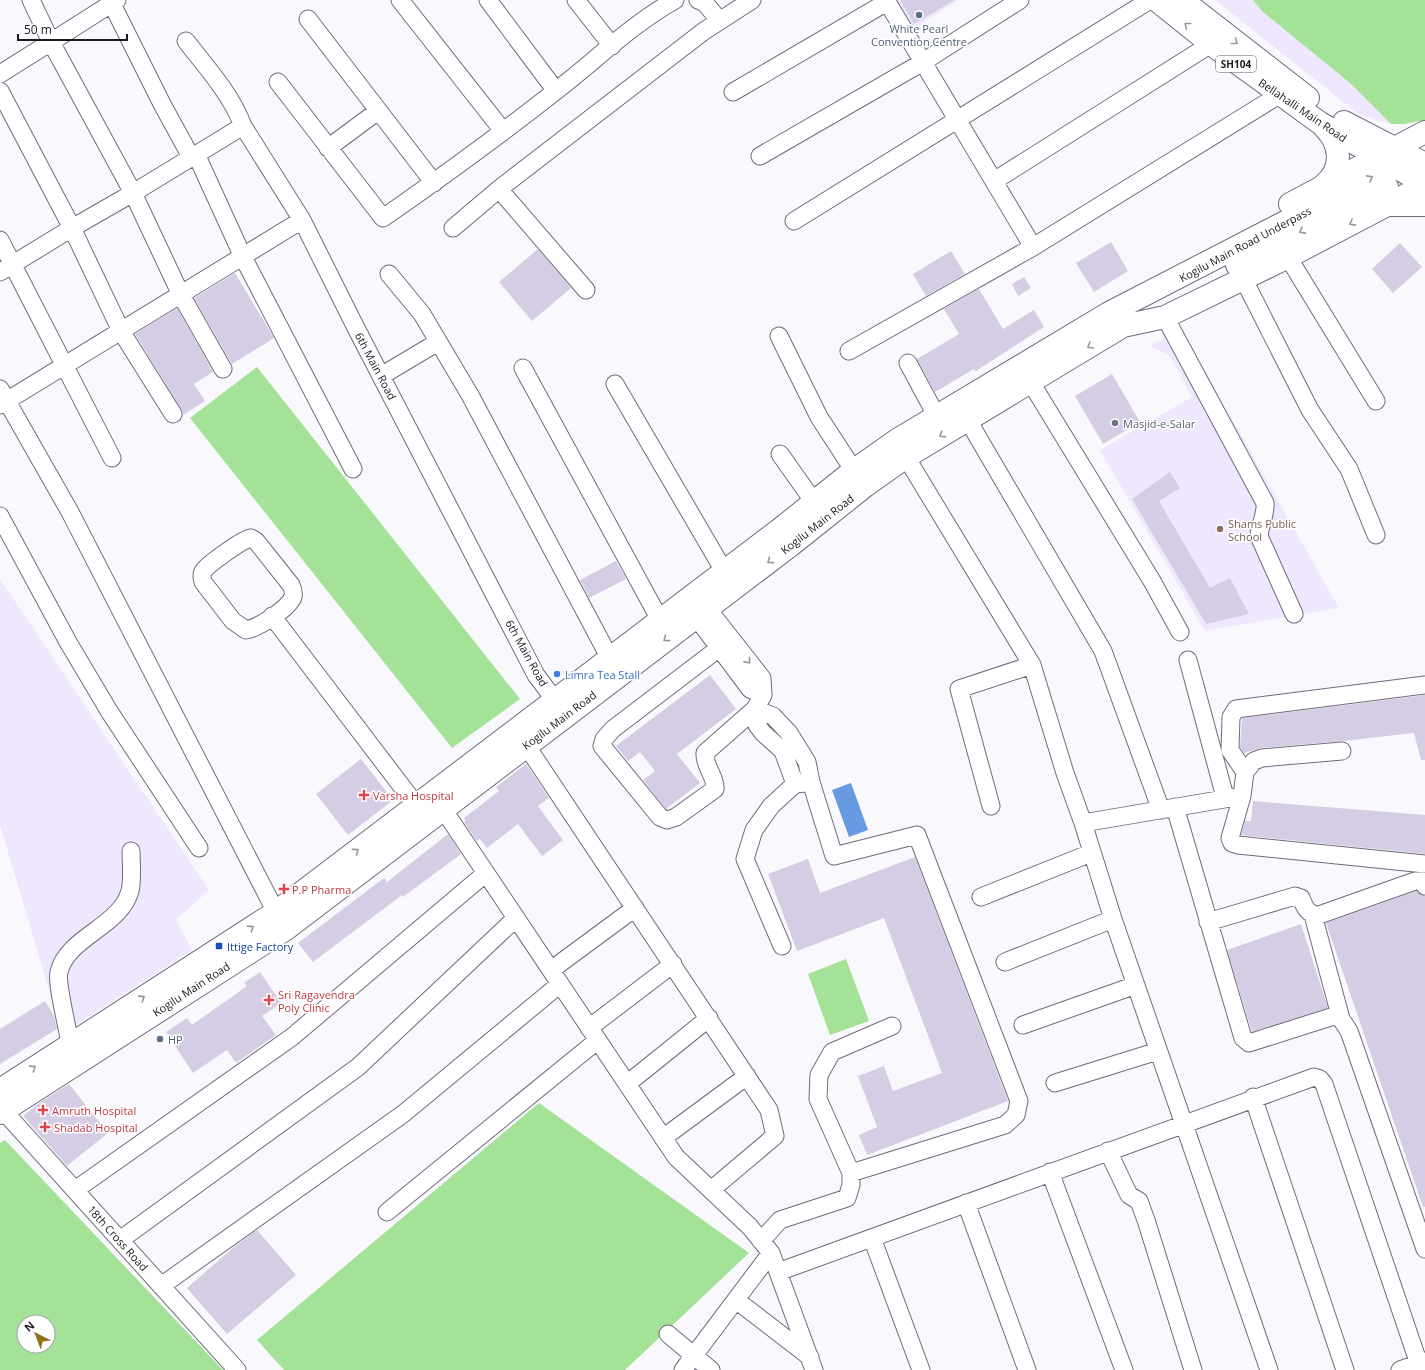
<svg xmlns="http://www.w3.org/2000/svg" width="1425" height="1370" viewBox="0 0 1425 1370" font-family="'Open Sans',sans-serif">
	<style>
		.built { fill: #efe7fe }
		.green { fill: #a4e298; fill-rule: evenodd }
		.water { fill: #679ae1 }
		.building { fill: #d5cde3 }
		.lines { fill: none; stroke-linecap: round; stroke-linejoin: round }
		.minor-casing { stroke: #716a7d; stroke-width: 19 }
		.major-casing { stroke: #716a7d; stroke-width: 24 }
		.minor { stroke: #fff; stroke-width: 17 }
		.major { stroke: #fff; stroke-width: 22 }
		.oneway { stroke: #98979b }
		.service-dot { fill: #5c6f8a; stroke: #fff; stroke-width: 1.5 }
		.worship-dot { fill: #6b7280; stroke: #fff; stroke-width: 1.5 }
		.education-dot { fill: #8d6e63; stroke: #fff; stroke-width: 1.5 }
		.shop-dot { fill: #3f7fe0; stroke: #fff; stroke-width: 1.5 }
		.health-dot { fill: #e0444e; stroke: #fff; stroke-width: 1.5 }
		.transit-dot { fill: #1a4fb4; stroke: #fff; stroke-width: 1.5 }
		.labels { text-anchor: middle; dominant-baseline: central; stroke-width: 3; stroke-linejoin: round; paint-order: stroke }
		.shield { fill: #fff; stroke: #5f5d63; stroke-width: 1 }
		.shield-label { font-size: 10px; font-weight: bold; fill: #1b1820 }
		.service-label { font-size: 11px; fill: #4e5e75; stroke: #fff }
		.street-label { font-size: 11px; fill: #1b1820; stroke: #fff }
		.worship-label { font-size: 11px; fill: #5b616d; stroke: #fff; text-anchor: start }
		.education-label { font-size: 11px; fill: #785e54; stroke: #fff; text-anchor: start }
		.shop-label { font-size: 11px; fill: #366cbe; stroke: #fff; text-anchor: start }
		.health-label { font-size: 11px; fill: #be3a42; stroke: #fff; text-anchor: start }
		.transit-label { font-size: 11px; fill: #164399; stroke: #fff; text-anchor: start }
	</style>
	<rect width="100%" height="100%" fill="#f9f8fc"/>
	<!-- built -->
	<path class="built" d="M894 0H958L912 30Z
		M1215 0H1253L1263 12 1350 83 1391 124 1379 121 1357 113Z
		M1181 329 1339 608 1205 631 1100 450 1192 397 1170 356 1150 346Z
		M0 579 209 890 176 920 192 950 62 1034 0 825Z"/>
	<!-- green -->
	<path class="green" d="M1253 0H1425V120L1404 124H1391L1350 83 1263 12Z
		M257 367 520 699 452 748 190 418Z
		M846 959 869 1021 830 1035 808 974Z
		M539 1103 749 1253 625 1370H284L257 1340Z
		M5 1140 223 1370H0V1143ZM24 1322H48V1346H24Z"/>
	<!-- water -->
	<path class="water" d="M851 783 868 830 849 837 832 790Z"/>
	<!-- building -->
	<path class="building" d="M900 0H955L914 24Z
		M1111 242 1128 271 1094 292 1076 263Z
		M1400 243 1422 267 1393 293 1372 269Z
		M538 249 571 288 532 321 499 282Z
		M951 251 965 274 926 296 913 274Z
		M235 273 274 338 232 364 194 298Z
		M1024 277 1031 288 1018 296 1012 284Z
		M979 289 1003 329 1034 310 1044 327 976 371 974 369 935 392 917 359 959 334 944 309Z
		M177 308 213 372 194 384 205 401 183 415 181 409 135 334Z
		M1112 374 1140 422 1103 444 1075 396Z
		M1170 472 1180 488 1159 501 1210 588 1230 578 1249 614 1206 624 1132 499Z
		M616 561 626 579 589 598 580 580Z
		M710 675 736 709 677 754 700 783 666 809 643 780 655 771 640 752 628 761 616 746Z
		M1425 695V760H1421L1414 733 1343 741 1261 748 1244 753 1240 747 1242 718Z
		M361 759 393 800 348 835 316 794Z
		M526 764 549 798 538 806 563 840 542 856 518 824 487 848 480 839 477 841 464 822 466 821 464 818 499 791 496 787Z
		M1253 801 1425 815V854L1241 835 1245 821H1251Z
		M448 834 461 854 403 897 402 895 313 962 298 943 384 878 387 882Z
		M915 857 1008 1101 867 1155 859 1135 877 1127 858 1076 884 1066 893 1091 942 1073 884 918 797 951 768 874 808 859 820 893Z
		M1416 891 1425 896V1207H1423L1326 923Z
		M1301 924 1328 1008 1252 1032 1227 950Z
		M260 972 281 1003 262 1016 276 1035 236 1063 227 1050 193 1073 166 1032 187 1018 192 1025 247 986 244 983Z
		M45 1001 54 1016 57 1029 0 1064V1029Z
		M69 1084 108 1133 67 1166 23 1116 42 1101Z
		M257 1230 296 1275 227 1334 187 1288 234 1247Z"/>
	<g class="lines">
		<defs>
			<path id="minor" d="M110 0 162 104 191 157
				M117 0 51 42 133 193 181 295 223 369
				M400 0 503 131
				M488 0 556 91
				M576 0 612 46
				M698 0 705 3 719 20
				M886 0 1033 247
				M308 19 434 183
				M186 41C207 68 231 94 243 126L302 220 355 326 536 675 554 699
				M0 74 51 42 31 0
				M278 82 383 218C442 177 500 135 557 90 596 60 632 24 675 0
				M0 91 72 228 0 272
				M733 92 887 2
				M328 148 378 111
				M196 154 243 257 353 469
				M760 156 923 62 1020 0
				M994 181 1211 44
				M499 189 586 290
				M794 221 1150 0
				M453 228 499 189 704 31 752 0
				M0 240 112 458
				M1288 257 1376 401
				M389 274 422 314 470 395 615 668
				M1243 278 1310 410 1349 469 1376 535
				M1165 317 1265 503C1266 515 1260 524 1259 536L1294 614
				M779 336 819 417 860 480
				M849 351 1033 247 1279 95
				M908 363 937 417
				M523 368 660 620
				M381 376 438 342
				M1030 381 1152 581 1180 632
				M615 384 724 571
				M0 389 70 512 281 922
				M0 405 302 220
				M962 410 1103 651 1161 810
				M173 414 121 331 72 228 133 193 243 126
				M780 454 814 502
				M906 457 1032 665 1065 773 1083 823 1113 919 1269 1370
				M0 516 68 642 109 711 199 848
				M251 538 256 541 291 585C293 589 294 593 293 597 288 609 258 628 246 630L233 621 203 582C202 578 201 574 204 570 210 563 243 539 251 538Z
				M707 608 762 678 763 695 755 709 705 753C704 767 716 776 715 789L676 817 667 820 660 817 602 746 604 739 613 729 731 639
				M272 616 416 805
				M696 617 750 689 763 695
				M1188 660 1225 797
				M1425 685 1236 709 1231 717 1230 750 1245 772 1242 796 1230 838 1232 843 1238 845 1425 864
				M526 745 769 1110 775 1136 711 1190
				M1245 772 1254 761 1262 758 1342 751
				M795 784 783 751 763 733 757 725 755 709 773 716 789 733 807 762 811 782 834 856 917 835 1019 1101 1016 1115 1005 1125 851 1173 818 1099 819 1075 832 1052 892 1026
				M437 800 676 1157 750 1227 771 1253 814 1370
				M991 806 959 689 1032 665
				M1175 807 1243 1038 1249 1043 1334 1016 1341 1019 1349 1031 1425 1249
				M1083 823 1242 796
				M981 897 1091 853
				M1313 915 1341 1019
				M1208 922 1295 896 1301 898C1305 908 1308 915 1319 915L1415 881H1422L1425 886
				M782 946 745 859 754 830 771 806 795 784 806 783
				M1005 962 1113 919
				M551 970 635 908
				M1023 1025 1136 985
				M589 1028 673 964
				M70 1044C68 1029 56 983 59 972 67 937 120 927 130 891 133 879 131 863 131 851
				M1055 1083 1158 1051
				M627 1084 709 1018
				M1253 1097 1345 1370
				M0 1107 237 1370
				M663 1138 747 1076
				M1108 1151 1129 1195 1139 1201 1146 1220 1193 1370
				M1050 1172 1124 1370
				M75 1190 292 1037 486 873
				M966 1203 1027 1370
				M387 1212 598 1040
				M872 1238 921 1370
				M120 1240 358 1067 516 918
				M761 1241 780 1220 847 1198 851 1185V1173
				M778 1272 1314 1077 1320 1079 1324 1084 1421 1370
				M161 1286 403 1114 560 984
				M736 1300 810 1357
				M668 1334 711 1370
				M683 1370 771 1253
				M1400 1370 1425 1361"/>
			<path id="major" d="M1156 0 1211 44 1320 123 1425 184
				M1182 0 1308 98
				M1344 122 1425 164
				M1324 127C1341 144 1344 168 1324 185
				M1290 204 1425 132
				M1390 205H1425
				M1237 265 1387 187
				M0 1090 276 912 779 530 853 471 897 440 1109 313 1380 173
				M0 1113 286 929 791 545 865 486 906 457 1123 326 1165 317 1288 257 1425 185"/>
		</defs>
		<!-- minor casing -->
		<use href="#minor" class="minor-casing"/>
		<!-- major casing -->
		<use href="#major" class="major-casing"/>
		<!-- minor -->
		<use href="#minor" class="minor"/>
		<!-- major -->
		<use href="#major" class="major"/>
	</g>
	<!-- one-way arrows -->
	<defs><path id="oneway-chevron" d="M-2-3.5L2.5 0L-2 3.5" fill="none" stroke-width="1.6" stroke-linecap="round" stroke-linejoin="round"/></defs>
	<g class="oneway">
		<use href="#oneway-chevron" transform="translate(1187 25) rotate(-141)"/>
		<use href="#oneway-chevron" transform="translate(1235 42) rotate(38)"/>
		<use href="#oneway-chevron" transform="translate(1370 178) rotate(-28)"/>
		<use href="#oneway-chevron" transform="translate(1352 223) rotate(152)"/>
		<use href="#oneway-chevron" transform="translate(1302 231) rotate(152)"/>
		<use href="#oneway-chevron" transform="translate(1090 346) rotate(150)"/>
		<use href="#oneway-chevron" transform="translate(942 435) rotate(148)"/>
		<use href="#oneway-chevron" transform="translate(770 561) rotate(143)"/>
		<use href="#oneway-chevron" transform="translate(666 639) rotate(143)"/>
		<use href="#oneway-chevron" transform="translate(748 661) rotate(51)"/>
		<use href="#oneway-chevron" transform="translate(356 851) rotate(-37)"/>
		<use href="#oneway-chevron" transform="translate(251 928) rotate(-33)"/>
		<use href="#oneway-chevron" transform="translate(142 998) rotate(-33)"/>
		<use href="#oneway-chevron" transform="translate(33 1068) rotate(-33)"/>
	</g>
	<!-- markers -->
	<g class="service-dot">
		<circle cx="919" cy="15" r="4"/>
		<circle cx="160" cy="1039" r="4"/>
	</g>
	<circle class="worship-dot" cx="1115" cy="423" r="4"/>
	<circle class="education-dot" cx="1220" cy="529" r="4"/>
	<circle class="shop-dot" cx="557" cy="674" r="4"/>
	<g class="health-dot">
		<path d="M362 789h4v4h4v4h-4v4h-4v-4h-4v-4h4z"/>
		<path d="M282 883h4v4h4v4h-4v4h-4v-4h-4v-4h4z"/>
		<path d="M267 994h4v4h4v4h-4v4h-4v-4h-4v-4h4z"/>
		<path d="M41 1104h4v4h4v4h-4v4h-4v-4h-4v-4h4z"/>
		<path d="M43 1121h4v4h4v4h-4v4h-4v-4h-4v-4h4z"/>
	</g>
	<rect class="transit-dot" x="215" y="942" width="8" height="8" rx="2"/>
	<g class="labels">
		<!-- shield labels -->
		<rect class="shield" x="1216" y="56" width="40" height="16" rx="3"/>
		<g class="shield-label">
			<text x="1236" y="64">SH104</text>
		</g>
		<!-- service labels -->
		<g class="service-label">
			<text x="919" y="28">White Pearl<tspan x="919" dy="13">Convention Centre</tspan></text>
			<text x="168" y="1039" text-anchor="start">HP</text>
		</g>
		<!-- street labels -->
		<g class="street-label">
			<text transform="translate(1303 110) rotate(34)">Bellahalli Main Road</text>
			<text transform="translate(1245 244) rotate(-28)">Kogilu Main Road Underpass</text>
			<text transform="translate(376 366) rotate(62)">6th Main Road</text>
			<text transform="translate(817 524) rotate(-38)">Kogilu Main Road</text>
			<text transform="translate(527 653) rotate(61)">6th Main Road</text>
			<text transform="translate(559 720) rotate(-37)">Kogilu Main Road</text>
			<text transform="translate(191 989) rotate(-33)">Kogilu Main Road</text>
			<text transform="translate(118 1238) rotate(48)">18th Cross Road</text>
		</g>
		<!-- worship labels -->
		<g class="worship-label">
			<text x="1123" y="423">Masjid-e-Salar</text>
		</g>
		<!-- education labels -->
		<g class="education-label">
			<text x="1228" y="523">Shams Public<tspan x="1228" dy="13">School</tspan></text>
		</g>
		<!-- shop labels -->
		<g class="shop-label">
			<text x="565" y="674">Limra Tea Stall</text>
		</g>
		<!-- health labels -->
		<g class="health-label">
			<text x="373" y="795">Varsha Hospital</text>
			<text x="292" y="889">P.P Pharma</text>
			<text x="278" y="994">Sri Ragavendra<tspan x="278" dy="13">Poly Clinic</tspan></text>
			<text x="52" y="1110">Amruth Hospital</text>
			<text x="54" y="1127">Shadab Hospital</text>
		</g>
		<!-- transit labels -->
		<g class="transit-label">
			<text x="227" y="946">Ittige Factory</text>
		</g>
	</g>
	<!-- north arrow -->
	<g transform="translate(36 1334) rotate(318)"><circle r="19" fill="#ffffff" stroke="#a4a3a6"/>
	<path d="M0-3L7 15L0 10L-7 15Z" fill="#956f19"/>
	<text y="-6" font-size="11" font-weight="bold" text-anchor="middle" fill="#1b1820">N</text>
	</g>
	<!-- scale -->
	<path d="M18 34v6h109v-6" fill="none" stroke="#1b1820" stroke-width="2"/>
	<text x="24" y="34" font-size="12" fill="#1b1820" stroke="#ffffff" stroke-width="3" paint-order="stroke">50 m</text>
</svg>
